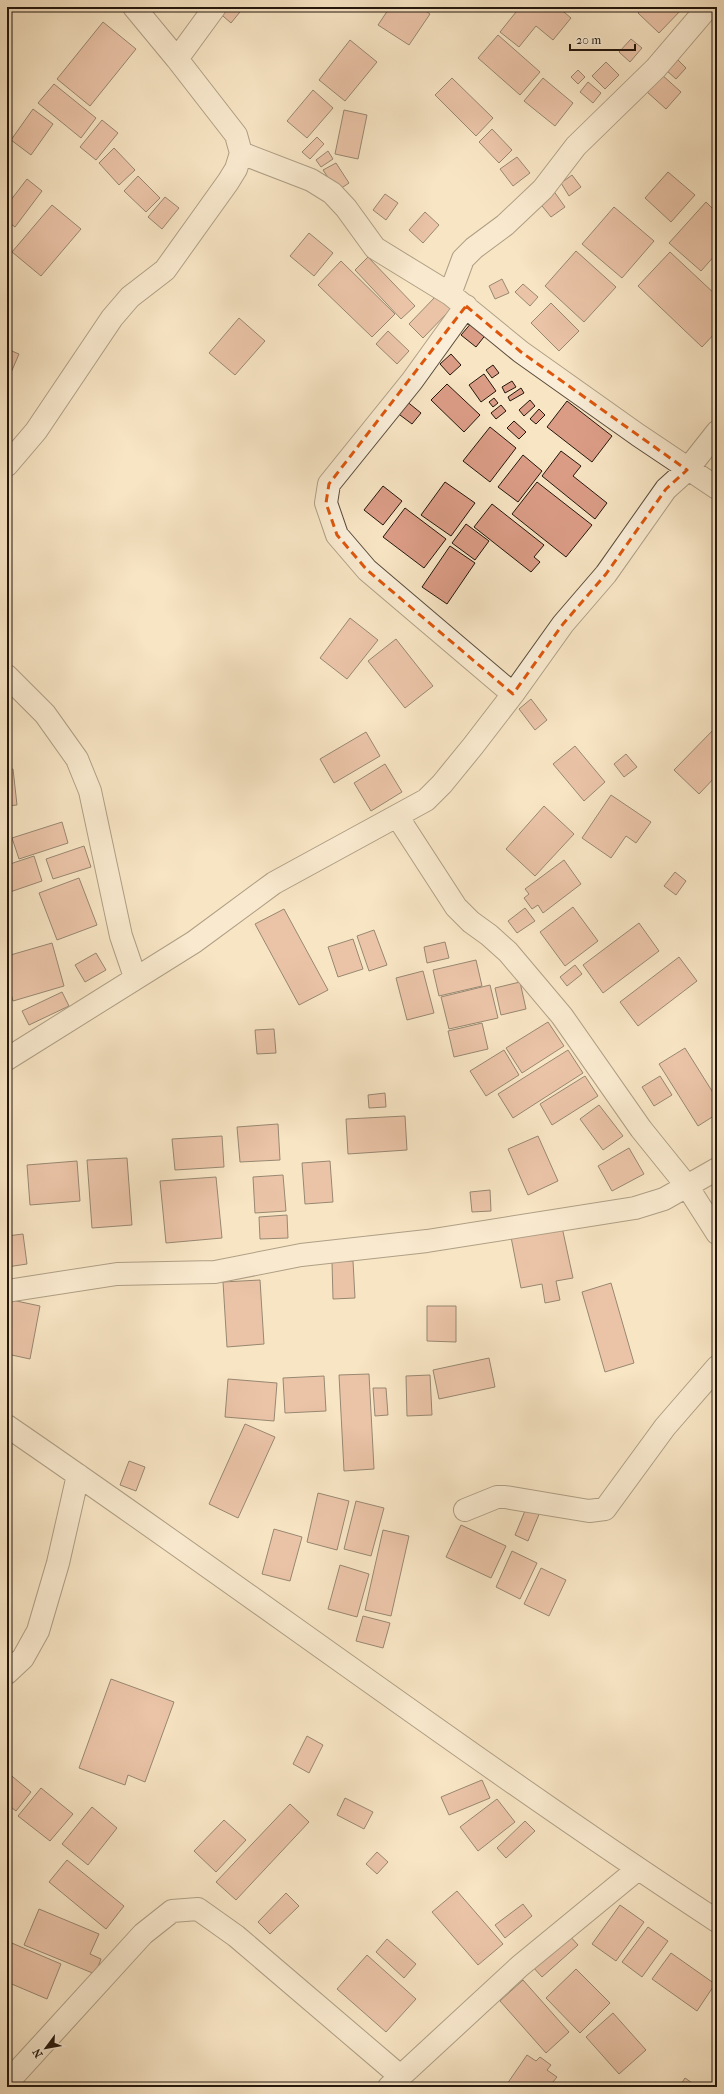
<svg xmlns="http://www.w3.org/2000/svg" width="724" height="2094" viewBox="0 0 724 2094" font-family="'IM FELL French Canon',serif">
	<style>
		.building { fill: #db9c86; stroke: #23160c }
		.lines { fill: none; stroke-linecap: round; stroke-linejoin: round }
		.minor-casing { stroke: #584a3a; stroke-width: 24 }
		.minor { stroke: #faeed9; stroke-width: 22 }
		.marked { fill: none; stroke: #de560c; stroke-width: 3; stroke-dasharray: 8 5; stroke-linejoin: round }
	</style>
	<rect width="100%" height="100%" fill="#f8e5c4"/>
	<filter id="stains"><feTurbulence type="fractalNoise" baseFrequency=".005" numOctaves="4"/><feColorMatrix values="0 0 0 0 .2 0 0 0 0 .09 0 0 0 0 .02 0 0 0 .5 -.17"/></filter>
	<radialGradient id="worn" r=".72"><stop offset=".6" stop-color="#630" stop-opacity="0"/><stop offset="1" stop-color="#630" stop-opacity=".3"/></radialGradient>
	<!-- building -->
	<path class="building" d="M219 7H244L231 23 216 10Z
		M390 7H420L430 14 409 45 378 25Z
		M520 7H558L571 18 553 40 536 26 519 47 500 32Z
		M644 7H682L683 8 659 33 638 13Z
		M103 22 136 49 90 106 57 79Z
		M498 35 540 72 520 95 478 58Z
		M631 39 642 48 630 62 619 52Z
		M350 40 377 62 345 101 319 80Z
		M676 58 686 68 676 79 666 70Z
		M606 62 619 75 605 89 592 76Z
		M578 70 585 77 578 84 571 77Z
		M661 74 681 92 666 109 646 91Z
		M452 78 493 118 476 136 435 95Z
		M543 78 573 103 555 126 524 101Z
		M588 82 601 93 593 103 580 92Z
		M54 84 96 118 81 138 38 103Z
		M313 90 333 108 307 138 287 121Z
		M33 109 53 124 31 155 11 140Z
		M344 110 367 115 358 159 335 154Z
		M102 120 118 133 96 160 80 147Z
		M492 129 512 150 499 163 479 142Z
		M317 137 324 144 310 159 302 152Z
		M114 148 135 170 119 185 99 163Z
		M328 151 333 159 321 167 316 160Z
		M517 157 530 173 513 186 500 169Z
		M336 163 349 183 337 191 323 170Z
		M668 172 695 195 671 222 645 198Z
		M572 175 581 187 569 196 561 183Z
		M138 176 160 198 146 212 124 191Z
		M27 179 42 191 15 227 7 221V205Z
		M553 190 565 207 551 217 538 201Z
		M385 194 398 203 386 220 373 210Z
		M165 197 179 208 162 229 148 217Z
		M706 202 717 213V253L701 271 669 243Z
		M52 205 81 229 41 276 12 252Z
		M614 207 654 241 622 278 582 244Z
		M425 212 439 225 423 243 409 230Z
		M309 233 333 253 314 276 290 256Z
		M576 251 616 287 584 322 545 286Z
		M670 252 717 296V331L702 347 638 286Z
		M368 257 415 306 401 319 355 270Z
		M341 261 395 314 372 337 318 285Z
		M502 279 509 293 495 299 489 286Z
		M523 284 538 297 530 306 515 292Z
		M437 295 451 309 423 338 409 324Z
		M551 303 579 331 559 351 531 323Z
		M239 318 265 341 235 375 209 353Z
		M473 321 487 333 476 347 461 335Z
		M388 331 409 351 397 364 376 344Z
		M7 349 19 354 7 382Z
		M451 354 461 365 450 375 440 364Z
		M493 365 499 373 492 378 486 370Z
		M484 374 496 391 481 402 469 385Z
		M512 381 516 387 505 393 502 387Z
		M447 384 480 415 464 432 431 400Z
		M521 388 524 393 510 401 508 397Z
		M494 398 498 403 493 407 489 402Z
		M405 400 421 413 412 424 396 412Z
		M530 400 535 406 524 416 519 410Z
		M567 401 612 436 592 462 547 427Z
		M501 405 506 411 496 419 491 413Z
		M539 409 545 415 536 424 530 419Z
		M514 421 526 432 519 439 507 428Z
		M490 427 516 448 490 482 463 461Z
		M561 451 581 466 573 476 607 503 595 519 542 476Z
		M523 455 542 471 518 502 498 487Z
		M445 482 475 503 451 536 421 515Z
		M537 482 592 525 566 557 512 514Z
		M383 486 402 501 383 525 364 510Z
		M492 504 544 545 534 557 540 562 531 572 474 527Z
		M405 508 446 539 424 568 383 537Z
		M466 524 489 541 475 560 452 543Z
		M450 546 475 563 447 604 422 587Z
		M350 618 378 640 347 679 320 658Z
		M396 639 433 686 405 708 368 661Z
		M531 699 547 720 535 730 519 709Z
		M717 726V775L699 794 674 770Z
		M366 732 380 756 334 783 320 759Z
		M575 746 605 782 584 801 553 764Z
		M626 754 637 767 624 777 614 764Z
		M385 764 402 792 371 811 354 783Z
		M13 769 17 805 7 806V770Z
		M611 795 651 822 636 843 626 836 611 858 582 838Z
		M544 806 574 834 535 876 506 849Z
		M62 822 68 843 19 859 12 838Z
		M84 846 91 867 53 879 46 859Z
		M34 856 42 881 7 893V865Z
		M564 860 581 884 543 913 538 905 532 909 524 898 529 894 525 889Z
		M675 872 686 881 676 895 664 886Z
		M79 878 97 925 57 940 39 893Z
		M573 907 598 941 565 966 540 932Z
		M525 908 535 921 517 933 508 921Z
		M284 909 328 990 299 1005 255 924Z
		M639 923 659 951 603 993 583 965Z
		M374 930 387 965 369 971 357 936Z
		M353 939 363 969 338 977 328 947Z
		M445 942 449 958 427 963 424 947Z
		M52 943 64 986 13 1001 7 979V956Z
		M96 953 106 970 85 982 75 965Z
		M679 957 697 981 638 1026 620 1002Z
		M476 960 482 986 439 996 433 970Z
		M575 965 582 974 567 986 560 977Z
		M423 971 434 1013 407 1020 396 978Z
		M520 982 526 1009 501 1015 495 988Z
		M490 985 498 1018 449 1029 441 997Z
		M62 992 69 1006 29 1025 22 1011Z
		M548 1022 564 1046 522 1073 506 1048Z
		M482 1023 488 1049 454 1057 448 1031Z
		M274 1029 276 1053 257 1054 255 1030Z
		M685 1048 717 1099V1114L698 1126 659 1064Z
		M504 1050 519 1075 486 1096 470 1071Z
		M568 1050 583 1073 513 1118 498 1094Z
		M585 1076 598 1096 552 1125 540 1104Z
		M660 1076 672 1095 654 1106 642 1087Z
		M385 1093 386 1107 369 1108 368 1095Z
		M599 1105 623 1136 603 1150 580 1119Z
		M405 1116 407 1150 348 1154 346 1119Z
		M278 1124 280 1160 240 1162 237 1127Z
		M222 1136 224 1167 175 1170 172 1139Z
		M538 1136 558 1181 528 1195 508 1149Z
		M629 1148 644 1174 612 1191 598 1166Z
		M127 1158 132 1225 92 1228 87 1160Z
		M77 1161 80 1201 30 1205 27 1165Z
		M330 1161 333 1202 305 1204 302 1163Z
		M283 1175 286 1211 255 1213 253 1177Z
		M216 1177 222 1238 166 1243 160 1181Z
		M490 1190 491 1211 472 1212 470 1192Z
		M287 1215 288 1238 260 1239 259 1217Z
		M562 1227 573 1278 556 1281 560 1300 545 1303 542 1284 521 1288 511 1237Z
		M23 1234 27 1264 7 1267V1236Z
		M353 1261 355 1298 333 1299 332 1262Z
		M260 1280 264 1344 227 1347 223 1282Z
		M611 1283 634 1363 605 1372 582 1292Z
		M7 1299 40 1306 30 1359 7 1354Z
		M427 1306H456V1342L427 1341Z
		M489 1358 495 1387 439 1399 433 1370Z
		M369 1374 374 1469 344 1471 339 1375Z
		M430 1375 432 1415 407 1416 406 1376Z
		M324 1376 326 1411 285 1413 283 1378Z
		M228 1379 277 1383 274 1421 225 1417Z
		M373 1388H386L388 1415 375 1416Z
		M245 1424 275 1437 238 1518 209 1504Z
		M129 1461 145 1467 136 1491 120 1485Z
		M318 1493 349 1501 337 1550 307 1542Z
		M356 1501 384 1508 371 1556 344 1549Z
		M527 1506 540 1512 528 1541 515 1535Z
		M461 1525 506 1546 491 1578 446 1557Z
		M274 1529 302 1537 290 1581 262 1574Z
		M383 1530 409 1536 391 1616 365 1610Z
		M512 1551 537 1563 520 1599 496 1587Z
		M340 1565 369 1574 357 1617 328 1609Z
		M541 1568 566 1580 549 1616 524 1604Z
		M363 1616 390 1623 383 1648 356 1641Z
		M111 1679 174 1702 145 1782 128 1775 125 1785 79 1768Z
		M307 1736 323 1745 309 1773 293 1764Z
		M7 1772 31 1792 16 1811 7 1804Z
		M482 1780 490 1798 449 1815 441 1797Z
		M41 1788 73 1814 50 1841 18 1816Z
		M345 1798 373 1812 364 1829 337 1815Z
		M497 1799 515 1822 478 1851 460 1827Z
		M290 1804 309 1822 236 1900 216 1882Z
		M92 1807 117 1828 88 1865 62 1844Z
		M224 1820 246 1840 216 1872 194 1851Z
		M525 1821 535 1831 506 1858 497 1848Z
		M377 1852 388 1862 377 1874 366 1864Z
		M67 1860 124 1906 106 1929 49 1882Z
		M457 1891 503 1944 478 1965 432 1912Z
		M286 1893 299 1906 270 1934 258 1922Z
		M523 1904 532 1916 505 1938 495 1925Z
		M620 1905 644 1922 616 1961 592 1944Z
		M39 1909 99 1934 90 1954 101 1959 95 1974 24 1945Z
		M648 1927 668 1941 642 1977 622 1962Z
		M568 1934 578 1945 542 1977 532 1966Z
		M387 1939 416 1964 404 1978 376 1952Z
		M7 1941 61 1964 47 1999 7 1982Z
		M671 1953 715 1984 697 2011 652 1979Z
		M367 1955 416 1999 386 2032 337 1989Z
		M576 1969 610 2003 580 2033 546 1998Z
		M523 1980 569 2032 546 2053 500 2001Z
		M613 2013 646 2050 619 2074 586 2037Z
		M527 2055 536 2061 540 2057 551 2065 547 2070 557 2077 549 2087H505Z
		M685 2078 698 2087H679Z"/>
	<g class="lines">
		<defs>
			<path id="minor" d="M177 59 215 7
				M241 153 311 180 332 193 346 208 375 248 450 294 521 352 638 435 717 488
				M450 294 463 259 474 248 505 225 543 189 576 146 656 68 708 7
				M466 306 412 381 329 484 326 503 337 535 367 570 513 694
				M7 465 36 431 112 318 130 297 165 270 228 182 236 169 241 153 236 135 177 59 134 7
				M7 676 45 714 77 759 90 791 121 936 135 977
				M397 816 456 907 471 922 489 935 508 952 562 1016 641 1129 687 1186 717 1233
				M7 1059 194 942 274 883 426 800 442 784 473 746 513 694 563 624 606 574 666 489 687 470 717 432
				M7 1291 117 1274 215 1272 301 1255 427 1241 635 1208 664 1199 717 1169
				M7 1426C245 1589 476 1763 717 1921
				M465 1510 497 1497H505L589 1511 605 1509 665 1427 717 1367
				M7 1673 23 1658 38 1631 58 1563 78 1475
				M7 2083 143 1934 172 1911 198 1909 236 1936 400 2076
				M389 2087 520 1966 638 1869"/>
		</defs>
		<!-- minor casing -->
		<use href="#minor" class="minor-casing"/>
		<!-- minor -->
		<use href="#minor" class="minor"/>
	</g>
	<!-- marked area -->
	<path d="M0 0H724V2094H0ZM466 306 521 352 687 470 666 489 606 574 563 624 513 694 367 570 337 535 326 503 329 484Z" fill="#f8e5c4" fill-opacity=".55" fill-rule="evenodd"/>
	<path class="marked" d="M466 306 521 352 687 470 666 489 606 574 563 624 513 694 367 570 337 535 326 503 329 484Z"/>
	<!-- margin -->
	<rect width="724" height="2094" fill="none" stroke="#f8e5c4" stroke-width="24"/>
	<rect x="8" y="8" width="708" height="2078" fill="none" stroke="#23160c" stroke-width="2"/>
	<rect x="12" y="12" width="700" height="2070" fill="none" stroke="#23160c"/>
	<!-- north arrow -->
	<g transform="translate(46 2048) rotate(238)" stroke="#faeed9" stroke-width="3" paint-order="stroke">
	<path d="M0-3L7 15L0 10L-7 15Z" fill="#23160c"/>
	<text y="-6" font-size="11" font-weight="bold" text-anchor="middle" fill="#23160c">N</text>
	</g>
	<!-- scale -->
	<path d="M570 44v6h65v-6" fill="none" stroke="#23160c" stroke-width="2"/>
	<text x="576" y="44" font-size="12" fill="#23160c" stroke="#faeed9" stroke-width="3" paint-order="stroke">20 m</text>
	<rect width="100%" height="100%" filter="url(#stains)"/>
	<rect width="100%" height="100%" fill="url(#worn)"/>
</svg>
